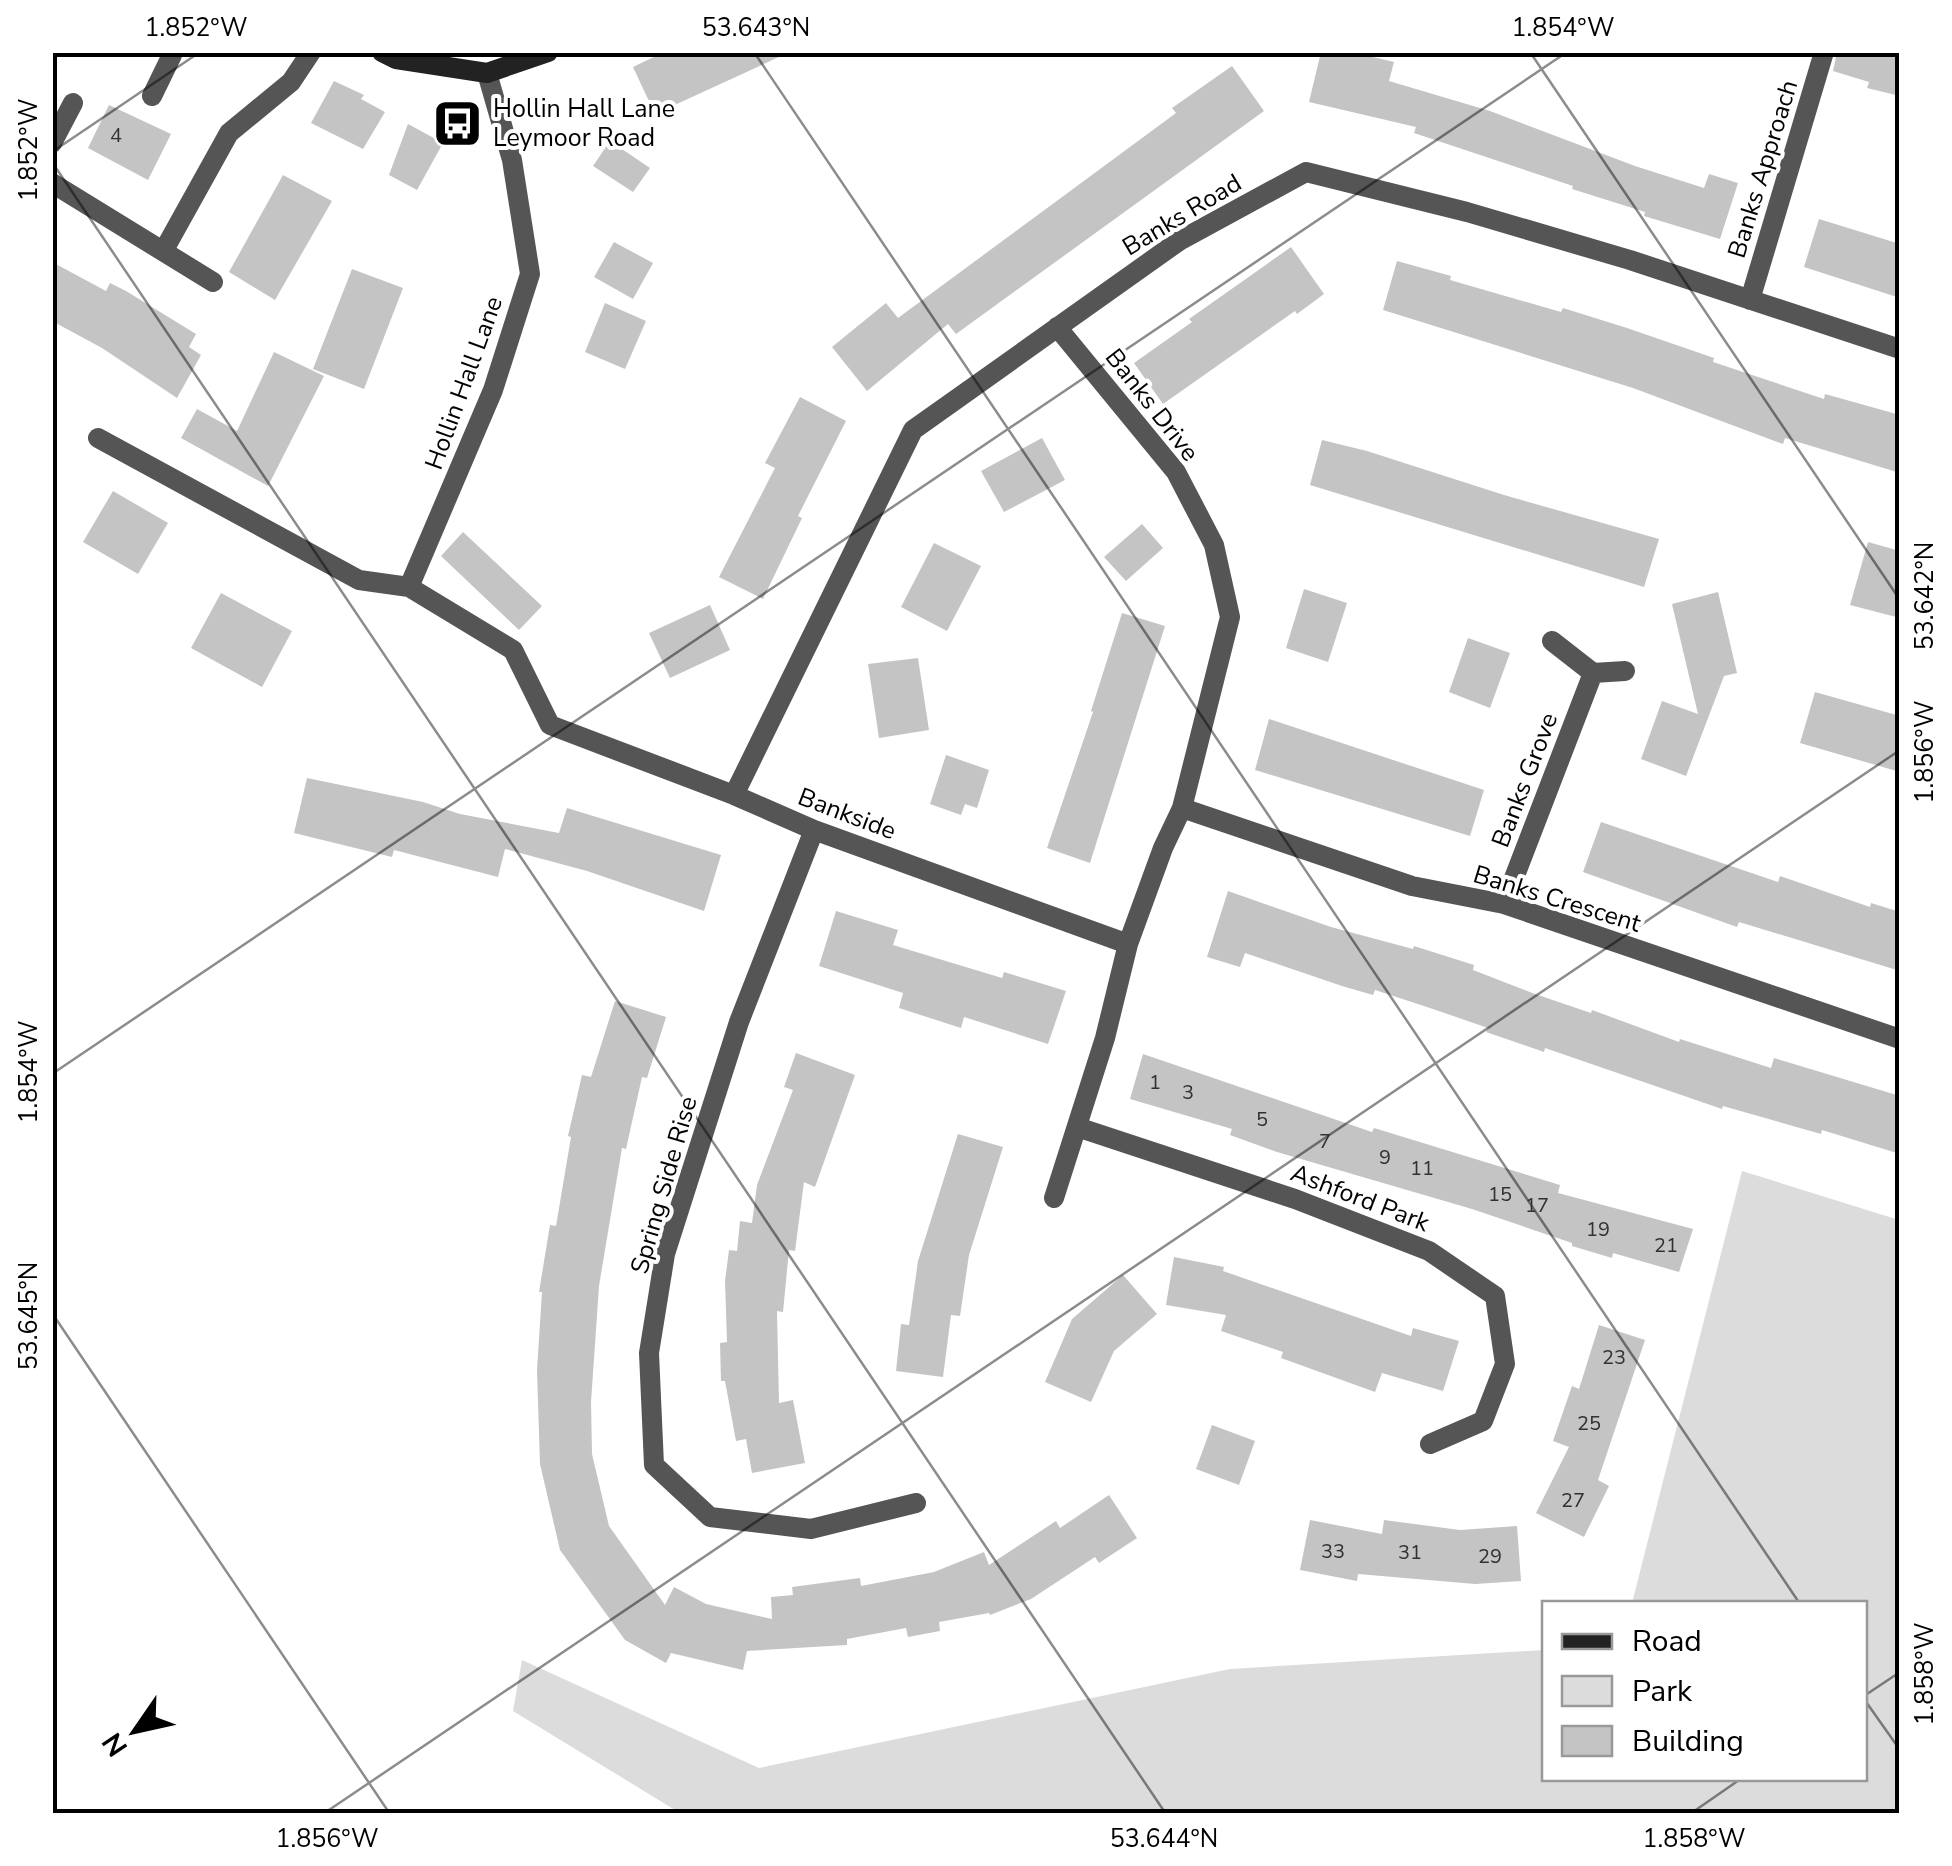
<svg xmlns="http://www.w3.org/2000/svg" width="1952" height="1866" viewBox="0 0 1952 1866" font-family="'Nunito Sans',sans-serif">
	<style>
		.green { fill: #dcdcdc }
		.building { fill: #c4c4c4 }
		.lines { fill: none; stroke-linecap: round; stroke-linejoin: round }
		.street { stroke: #555; stroke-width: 20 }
		.secondary { stroke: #222; stroke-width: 20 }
		.ticks { fill: none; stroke: #000; stroke-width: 2.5; stroke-opacity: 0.45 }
		.labels { text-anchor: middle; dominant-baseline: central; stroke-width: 8; stroke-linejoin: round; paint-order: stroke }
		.number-label { font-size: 20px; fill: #313131 }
		.poi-label { font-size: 25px; fill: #000; stroke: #fff; text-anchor: start }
		.street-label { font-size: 25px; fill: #000; stroke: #fff }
		.neatline { fill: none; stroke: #000; stroke-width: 4 }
		.ticks-label { font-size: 25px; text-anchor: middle; fill: #000 }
	</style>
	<rect width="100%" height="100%" fill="#fff"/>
	<!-- green -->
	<path class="green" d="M1742 1171 1899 1220V1813H680L513 1711 522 1660 759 1768 1230 1669 1544 1650V1778H1864V1604L1632 1603Z"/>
	<!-- building -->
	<path class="building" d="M664 52H790L655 114 633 67Z
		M1321 52H1352L1394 62 1389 81 1490 111 1635 166 1704 188 1709 174 1738 183 1720 239 1644 216 1645 212 1572 189 1573 186 1414 133 1416 127 1309 102Z
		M1837 52H1900V96L1867 88 1869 82 1833 71Z
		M1232 66 1264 111 956 334 948 324 867 391 832 347 886 303 898 318 1176 113 1172 108Z
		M334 81 364 95 361 99 385 112 363 149 311 123Z
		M109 105 171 134 148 180 88 148Z
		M408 124 443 143 417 190 389 175Z
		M610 141 650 168 633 192 593 166Z
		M283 175 332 201 275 300 229 272Z
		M1819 219 1900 244V298L1804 267Z
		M614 242 653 263 633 299 594 277Z
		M1291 247 1324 294 1297 314 1295 311 1163 404 1134 363 1192 322 1189 319Z
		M1397 261 1451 276 1450 280 1561 312 1563 308 1627 328 1714 358 1713 362 1824 399 1825 394 1900 415V473L1785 438 1783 444 1633 388 1383 310Z
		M52 262 106 291 110 283 126 291 196 334 189 347 201 355 177 398 102 348 52 321Z
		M352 269 403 288 364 389 313 369Z
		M605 303 646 321 625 369 585 352Z
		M274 352 324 376 268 486 181 438 197 409 237 431Z
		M800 397 846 421 798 516 802 518 763 599 719 577 775 468 765 463Z
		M1042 438 1065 480 1004 512 981 471Z
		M1322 440 1367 451 1504 495 1659 539 1644 587 1310 485Z
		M113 491 168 523 138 574 83 542Z
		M1142 524 1163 548 1126 581 1104 557Z
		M463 532 542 606 519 630 441 556Z
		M1868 542 1900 551V618L1850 605Z
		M934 543 981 566 947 631 901 607Z
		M1304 589 1347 603 1328 662 1286 648Z
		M1718 592 1737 673 1724 676 1686 776 1641 759 1662 701 1698 714 1672 604Z
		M221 593 292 631 262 687 191 648Z
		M710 605 730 650 670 678 649 633Z
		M1122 613 1165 626 1090 863 1047 848 1093 712 1091 711Z
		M1468 638 1510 653 1490 708 1449 692Z
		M918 658 929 730 879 738 868 664Z
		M1815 692 1900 716V772L1800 743Z
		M1269 719 1484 790 1470 836 1255 770Z
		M946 755 989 770 977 808 965 804 961 815 930 804Z
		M307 778 423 802 460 814 559 833 567 808 721 855 704 911 587 871 505 849 498 877 394 850 392 857 294 833Z
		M1601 822 1778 882 1780 876 1870 907 1871 903 1900 912V971L1739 922 1737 927 1583 872Z
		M1228 891 1331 927 1413 949 1414 946 1474 965 1473 970 1535 994 1591 1013 1592 1010 1679 1042 1680 1039 1771 1068 1774 1058 1900 1096V1154L1822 1130 1821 1134 1723 1106 1722 1109 1545 1048 1544 1052 1486 1032 1488 1028 1430 1008 1375 990 1373 995 1342 986 1245 953 1240 967 1207 957Z
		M836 911 898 930 893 945 1002 978 1004 972 1066 991 1048 1044 964 1017 961 1028 899 1008 903 993 819 966Z
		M615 1001 666 1017 647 1078 642 1077 626 1149 622 1148 599 1286 591 1402 592 1454 609 1526 665 1605 674 1587 706 1604 772 1619 771 1597 793 1595 792 1587 860 1578 861 1586 934 1572 984 1552 989 1565 1056 1521 1060 1528 1109 1495 1137 1538 1099 1563 1095 1557 1031 1599 990 1615 989 1613 939 1622 940 1631 908 1637 906 1628 847 1639V1645L747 1651 743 1670 671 1653 666 1663 625 1640 560 1550 540 1464 537 1370 542 1292H539L550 1225 556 1226 571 1137 568 1136 582 1075 591 1077Z
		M796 1053 855 1075 815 1187 804 1182 795 1251 789 1250 783 1312 777 1311 779 1403 793 1400 805 1463 752 1473 746 1439 736 1441 725 1381H721L720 1343 727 1342 725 1281 729 1250 737 1251 740 1221 752 1223 757 1185 793 1090 784 1087Z
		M1143 1054 1372 1132 1374 1128 1560 1185 1558 1193 1693 1229 1679 1272 1613 1253 1612 1258 1572 1246V1243L1472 1209 1277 1152 1230 1135 1232 1129 1130 1099Z
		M958 1134 1003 1147 969 1255 960 1316 951 1315 943 1377 896 1371 901 1324 909 1325 918 1261Z
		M1174 1257 1224 1267 1223 1271 1411 1336 1413 1328 1459 1341 1443 1391 1382 1373 1375 1392 1281 1358 1283 1352 1221 1331 1226 1315 1166 1305Z
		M1123 1275 1157 1314 1114 1351 1091 1402 1045 1382 1072 1319Z
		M1599 1325 1645 1340 1598 1480 1609 1486 1584 1537 1536 1513 1569 1447 1553 1441 1572 1386 1579 1389Z
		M1212 1425 1255 1441 1239 1485 1196 1469Z
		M1310 1520 1382 1534 1384 1520 1460 1530 1517 1526 1521 1581 1475 1584 1358 1574 1357 1581 1300 1570Z"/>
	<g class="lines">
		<!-- street -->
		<path class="street" d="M152 96 172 55
			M52 143 73 103
			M52 183 213 282
			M164 250 229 133 291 82 311 52
			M1750 300 1824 52
			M1057 327 1176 472 1214 545 1230 617 1182 808
			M98 438 359 580 409 587 513 650 550 725 734 795 814 830 1128 944
			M409 587 493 390 530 274 512 160 487 73
			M1593 673 1625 671
			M734 795 913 430 1179 241 1306 172 1467 212 1630 260 1900 349
			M814 830 739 1022 665 1254 649 1353 654 1465 710 1517 811 1529 916 1503
			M1504 904 1593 673 1552 641
			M1077 1127 1295 1199 1429 1251 1495 1296 1505 1364 1483 1421 1430 1444
			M1054 1198 1105 1038 1128 944 1163 848 1182 808 1412 886 1504 904 1900 1039"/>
		<!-- secondary -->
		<path class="secondary" d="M382 52 396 59 487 73 548 52"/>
	</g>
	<!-- ticks -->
	<path class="ticks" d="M754 52 1800 1604M1530 52 1900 600M52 152 200 52M52 162 1166 1814M52 1074 1567 52M52 1313 390 1814M1864 1696 1900 1672M1864 1699 1900 1750M323 1814 1900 750M1690 1814 1742 1778"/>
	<!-- icons -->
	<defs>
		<symbol id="bus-square" viewBox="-11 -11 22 22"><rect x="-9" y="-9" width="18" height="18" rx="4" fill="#000" stroke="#fff"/><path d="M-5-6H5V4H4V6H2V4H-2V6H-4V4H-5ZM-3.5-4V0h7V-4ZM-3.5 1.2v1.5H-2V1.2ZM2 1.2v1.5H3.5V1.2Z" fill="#fff"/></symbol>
	</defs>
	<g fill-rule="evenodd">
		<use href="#bus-square" x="430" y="96" width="55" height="55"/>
	</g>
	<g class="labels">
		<!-- number labels -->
		<g class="number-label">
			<text x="116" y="135">4</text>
			<text x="1155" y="1082">1</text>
			<text x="1188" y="1092">3</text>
			<text x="1262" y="1119">5</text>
			<text x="1325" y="1141">7</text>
			<text x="1385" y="1157">9</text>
			<text x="1422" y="1168">11</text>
			<text x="1500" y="1194">15</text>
			<text x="1537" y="1205">17</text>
			<text x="1598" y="1229">19</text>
			<text x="1666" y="1245">21</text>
			<text x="1614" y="1357">23</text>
			<text x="1589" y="1423">25</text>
			<text x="1573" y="1500">27</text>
			<text x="1333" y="1551">33</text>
			<text x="1410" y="1552">31</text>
			<text x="1490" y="1556">29</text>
		</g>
		<!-- poi labels -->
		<g class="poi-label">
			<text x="493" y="109">Hollin Hall Lane<tspan x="493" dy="29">Leymoor Road</tspan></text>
		</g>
		<!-- street labels -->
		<g class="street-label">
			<text transform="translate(1763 169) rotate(-73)">Banks Approach</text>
			<text transform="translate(1182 215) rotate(-31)">Banks Road</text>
			<text transform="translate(464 383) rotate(-70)">Hollin Hall Lane</text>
			<text transform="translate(1152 405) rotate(52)">Banks Drive</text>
			<text transform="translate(1525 780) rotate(-69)">Banks Grove</text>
			<text transform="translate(847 814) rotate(21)">Bankside</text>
			<text transform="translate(1557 899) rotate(17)">Banks Crescent</text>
			<text transform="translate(664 1185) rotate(-74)">Spring Side Rise</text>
			<text transform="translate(1360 1198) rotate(21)">Ashford Park</text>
		</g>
	</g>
	<!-- border -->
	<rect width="1952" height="1866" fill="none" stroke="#ffffff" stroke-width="110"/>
	<!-- legend -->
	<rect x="1542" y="1601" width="325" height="180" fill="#ffffff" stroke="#999999" stroke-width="2.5"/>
	<rect x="1562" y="1634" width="50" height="15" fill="#222222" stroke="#999999" stroke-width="2.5"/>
	<text x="1632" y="1651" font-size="30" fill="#000000">Road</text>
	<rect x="1562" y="1676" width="50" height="30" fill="#dcdcdc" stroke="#999999" stroke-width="2.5"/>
	<text x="1632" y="1701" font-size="30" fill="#000000">Park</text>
	<rect x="1562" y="1726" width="50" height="30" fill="#c4c4c4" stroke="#999999" stroke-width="2.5"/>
	<text x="1632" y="1751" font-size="30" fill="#000000">Building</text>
	<!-- north arrow -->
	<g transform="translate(135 1731) rotate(236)" stroke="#ffffff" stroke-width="8" paint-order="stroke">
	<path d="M0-8L18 38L0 25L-18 38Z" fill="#000000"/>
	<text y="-15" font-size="28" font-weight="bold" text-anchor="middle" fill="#000000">N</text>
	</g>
	<rect x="55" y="55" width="1842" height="1756" class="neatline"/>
	<g class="ticks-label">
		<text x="196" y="36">1.852°W</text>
		<text x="756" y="36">53.643°N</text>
		<text x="1563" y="36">1.854°W</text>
		<text transform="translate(28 150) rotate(-90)" y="9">1.852°W</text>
		<text transform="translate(1924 596) rotate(-90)" y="9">53.642°N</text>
		<text transform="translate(1924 752) rotate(-90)" y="9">1.856°W</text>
		<text transform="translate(28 1072) rotate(-90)" y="9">1.854°W</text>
		<text transform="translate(28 1316) rotate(-90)" y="9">53.645°N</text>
		<text transform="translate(1924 1674) rotate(-90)" y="9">1.858°W</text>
		<text x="327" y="1847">1.856°W</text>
		<text x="1164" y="1847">53.644°N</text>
		<text x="1694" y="1847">1.858°W</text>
	</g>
</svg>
